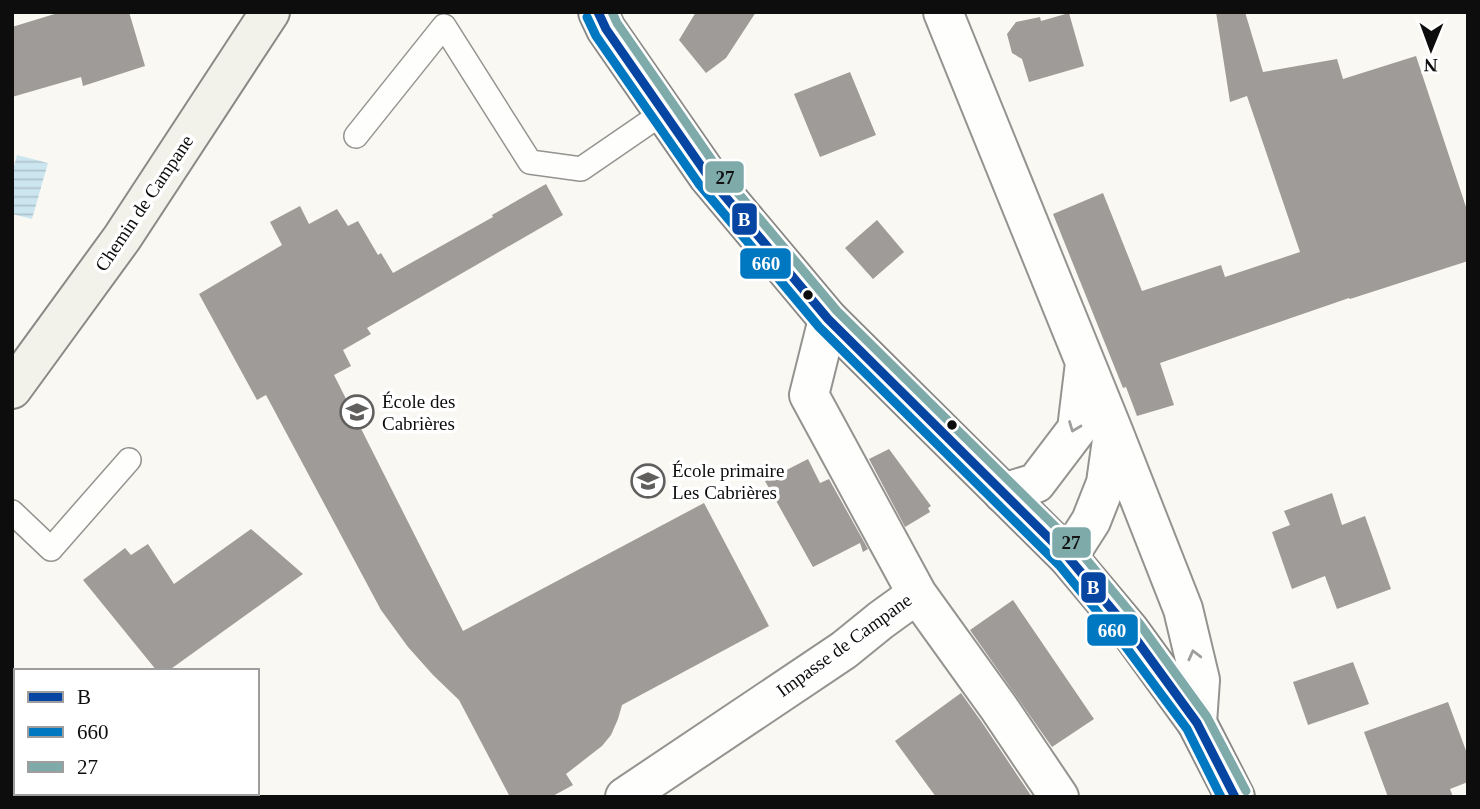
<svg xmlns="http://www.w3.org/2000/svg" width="1480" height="809" viewBox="0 0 1480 809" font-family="'Times New Roman',serif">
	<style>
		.water { fill: url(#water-rules) }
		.building { fill: #9e9b98 }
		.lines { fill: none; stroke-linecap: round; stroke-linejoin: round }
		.service-casing { stroke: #949390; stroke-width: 26 }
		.minor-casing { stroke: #949390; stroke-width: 42 }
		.secondary-casing { stroke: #8a8987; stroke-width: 42 }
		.service { stroke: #fefefd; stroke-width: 23 }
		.minor { stroke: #fefefd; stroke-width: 38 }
		.secondary { stroke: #f3f2ea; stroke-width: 38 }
		.bus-1-casing { stroke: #fff; stroke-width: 14 }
		.bus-2-casing { stroke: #fff; stroke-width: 14 }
		.bus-3-casing { stroke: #fff; stroke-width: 14 }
		.bus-1 { stroke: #0645a2; stroke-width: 9 }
		.bus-2 { stroke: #0077c1; stroke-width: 9 }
		.bus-3 { stroke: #7eaaaa; stroke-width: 9 }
		.oneway { stroke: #9e9e9d }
		.bus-dot { fill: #0d0d0d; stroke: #fff; stroke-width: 2.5 }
		.labels { text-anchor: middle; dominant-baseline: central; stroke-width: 7; stroke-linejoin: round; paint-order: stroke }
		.street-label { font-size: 19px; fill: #0d0d0d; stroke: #fff }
		.poi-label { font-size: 19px; fill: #0d0d0d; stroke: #fff; text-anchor: start }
		.line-badge { stroke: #fff; stroke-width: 2.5 }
		.badge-label { font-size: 19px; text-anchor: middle; font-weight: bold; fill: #fff }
		.pale-badge-label { font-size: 19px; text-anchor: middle; font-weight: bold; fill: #111 }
	</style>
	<defs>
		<pattern id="water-rules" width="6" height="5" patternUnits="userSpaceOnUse" patternTransform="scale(1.75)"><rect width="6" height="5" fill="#cce6f0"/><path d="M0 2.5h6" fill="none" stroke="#aec4cd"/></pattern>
	</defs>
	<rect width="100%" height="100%" fill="#faf8f2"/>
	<!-- water -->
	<path class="water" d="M17 155 48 163 32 219 12 214V174Z"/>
	<!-- building -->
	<path class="building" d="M61 12H129L145 66 83 86 81 77 12 97V27Z
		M696 12H756L726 58 706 73 679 40Z
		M1216 12H1245L1263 72 1337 59 1343 79 1416 56 1468 213V261L1350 299 1349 298 1160 363 1174 405 1137 416 1126 387 1123 388 1053 214 1103 193 1142 291 1221 265 1225 277 1300 252 1247 96 1230 102Z
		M1069 13 1084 66 1029 82 1022 59 1012 53 1007 34 1016 22 1040 17 1041 21Z
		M850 72 876 135 820 157 794 94Z
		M546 184 563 215 367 328 371 334 343 350 351 366 334 375 463 631 704 503 769 626 622 705 618 719 611 735 602 746 566 774 573 785 551 797H510L459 700 433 675 408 647 381 610 266 395 257 400 199 294 282 245 270 222 300 206 309 224 337 209 348 226 358 221 378 255 381 253 393 273 493 217 492 215Z
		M877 220 904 252 873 279 845 248Z
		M889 449 931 506 928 508 930 512 905 527 869 459Z
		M808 459 820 483 829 479 868 549 863 552 860 543 813 567 765 481Z
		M1332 493 1342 525 1365 516 1391 589 1337 609 1325 576 1292 589 1272 532 1290 525 1284 511Z
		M251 529 303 574 168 671H157L83 580 125 548 131 555 148 544 174 584Z
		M1013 600 1094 719 1052 747 970 630Z
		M1353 662 1369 704 1308 725 1293 682Z
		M961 693 981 721 1032 797H936L895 741Z
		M1448 702 1468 756V782L1450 789 1453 797H1388L1364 732Z"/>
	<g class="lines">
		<defs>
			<path id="service" d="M356 136 444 26 530 162 581 169 664 112
				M12 512 51 549 129 460"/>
			<path id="minor" d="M943 12 1113 431 1183 609 1200 680 1197 723
				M828 319 809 395 917 594 999 708 1059 797
				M1003 493 1036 483 1077 429 1085 363
				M1068 557 1091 521 1106 483 1113 433
				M625 797 844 650 881 620 917 594"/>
			<path id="secondary" d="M598 12 606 29 708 176 828 319 1068 557 1130 631 1197 723 1235 797
				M12 389 122 238 270 12"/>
		</defs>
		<!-- service casing -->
		<use href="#service" class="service-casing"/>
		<!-- minor casing -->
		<use href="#minor" class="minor-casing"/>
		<!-- secondary casing -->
		<use href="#secondary" class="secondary-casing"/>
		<!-- service -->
		<use href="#service" class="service"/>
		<!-- minor -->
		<use href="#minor" class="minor"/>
		<!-- secondary -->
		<use href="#secondary" class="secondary"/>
		<defs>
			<path id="bus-1" d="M598 12 606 29 708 176 828 319 1068 557 1130 631 1197 723 1235 797"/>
			<path id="bus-2" d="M587 17 596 36 699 184 819 327 1059 565 1120 639 1187 729 1221 797"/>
			<path id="bus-3" d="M612 12 617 23 718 169 837 311 1077 548 1139 623 1207 717 1246 791"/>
		</defs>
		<!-- bus-1 casing -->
		<use href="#bus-1" class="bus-1-casing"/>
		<!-- bus-2 casing -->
		<use href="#bus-2" class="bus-2-casing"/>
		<!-- bus-3 casing -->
		<use href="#bus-3" class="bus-3-casing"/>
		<!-- bus-1 -->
		<use href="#bus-1" class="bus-1"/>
		<!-- bus-2 -->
		<use href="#bus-2" class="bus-2"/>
		<!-- bus-3 -->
		<use href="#bus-3" class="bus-3"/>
	</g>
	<!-- one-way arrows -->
	<defs><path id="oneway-chevron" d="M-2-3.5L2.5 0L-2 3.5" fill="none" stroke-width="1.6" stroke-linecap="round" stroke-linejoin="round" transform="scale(1.75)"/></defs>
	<g class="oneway">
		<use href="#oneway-chevron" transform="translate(1074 427) rotate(111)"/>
		<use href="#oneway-chevron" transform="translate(1194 655) rotate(-104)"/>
	</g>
	<!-- icons -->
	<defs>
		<symbol id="school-ring" viewBox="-11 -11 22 22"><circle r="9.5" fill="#fff" stroke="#605f5d" stroke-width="1.5"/><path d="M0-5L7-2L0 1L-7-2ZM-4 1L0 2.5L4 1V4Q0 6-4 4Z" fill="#605f5d"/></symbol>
	</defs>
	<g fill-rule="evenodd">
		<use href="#school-ring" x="338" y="393" width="38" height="38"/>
		<use href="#school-ring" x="629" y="462" width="38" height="38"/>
	</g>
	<!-- markers -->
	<g class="bus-dot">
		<circle cx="808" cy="295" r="6"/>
		<circle cx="952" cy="425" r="6"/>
	</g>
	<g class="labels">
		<!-- street labels -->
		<g class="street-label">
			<text transform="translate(144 203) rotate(-56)">Chemin de Campane</text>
			<text transform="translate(844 645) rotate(-36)">Impasse de Campane</text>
		</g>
		<!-- poi labels -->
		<g class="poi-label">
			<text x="382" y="401">École des<tspan x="382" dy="22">Cabrières</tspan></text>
			<text x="672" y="470">École primaire<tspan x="672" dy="22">Les Cabrières</tspan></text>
		</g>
	</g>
	<g class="line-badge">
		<rect x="704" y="160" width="41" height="34" rx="7" fill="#7eaaaa"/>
		<rect x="731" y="202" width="27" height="34" rx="7" fill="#0645a2"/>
		<rect x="739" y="247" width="53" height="33" rx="7" fill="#0077c1"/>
		<rect x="1051" y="526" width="41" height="33" rx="7" fill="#7eaaaa"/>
		<rect x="1080" y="571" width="27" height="33" rx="7" fill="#0645a2"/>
		<rect x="1086" y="613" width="53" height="34" rx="7" fill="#0077c1"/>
	</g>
	<g class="badge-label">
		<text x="744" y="226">B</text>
		<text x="766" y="270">660</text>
		<text x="1093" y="594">B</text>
		<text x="1112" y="637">660</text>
	</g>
	<g class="pale-badge-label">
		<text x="725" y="184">27</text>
		<text x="1071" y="549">27</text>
	</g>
	<!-- border -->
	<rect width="1480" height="809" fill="none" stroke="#0d0d0d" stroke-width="28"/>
	<!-- legend -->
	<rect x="14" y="669" width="245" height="126" fill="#ffffff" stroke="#9e9e9e" stroke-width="2"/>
	<rect x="28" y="692" width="35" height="10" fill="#0645a2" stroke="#9e9e9e" stroke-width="2"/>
	<text x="77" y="704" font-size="21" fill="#0d0d0d">B</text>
	<rect x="28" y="727" width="35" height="10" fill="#0077c1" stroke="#9e9e9e" stroke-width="2"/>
	<text x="77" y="739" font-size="21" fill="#0d0d0d">660</text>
	<rect x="28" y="762" width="35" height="10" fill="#7eaaaa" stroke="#9e9e9e" stroke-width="2"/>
	<text x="77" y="774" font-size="21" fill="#0d0d0d">27</text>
	<!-- north arrow -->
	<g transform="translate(1431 49) rotate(181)" stroke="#ffffff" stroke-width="5" paint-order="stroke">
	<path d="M0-5L12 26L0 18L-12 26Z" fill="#0d0d0d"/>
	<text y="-10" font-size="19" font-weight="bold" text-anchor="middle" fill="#0d0d0d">N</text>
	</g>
</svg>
